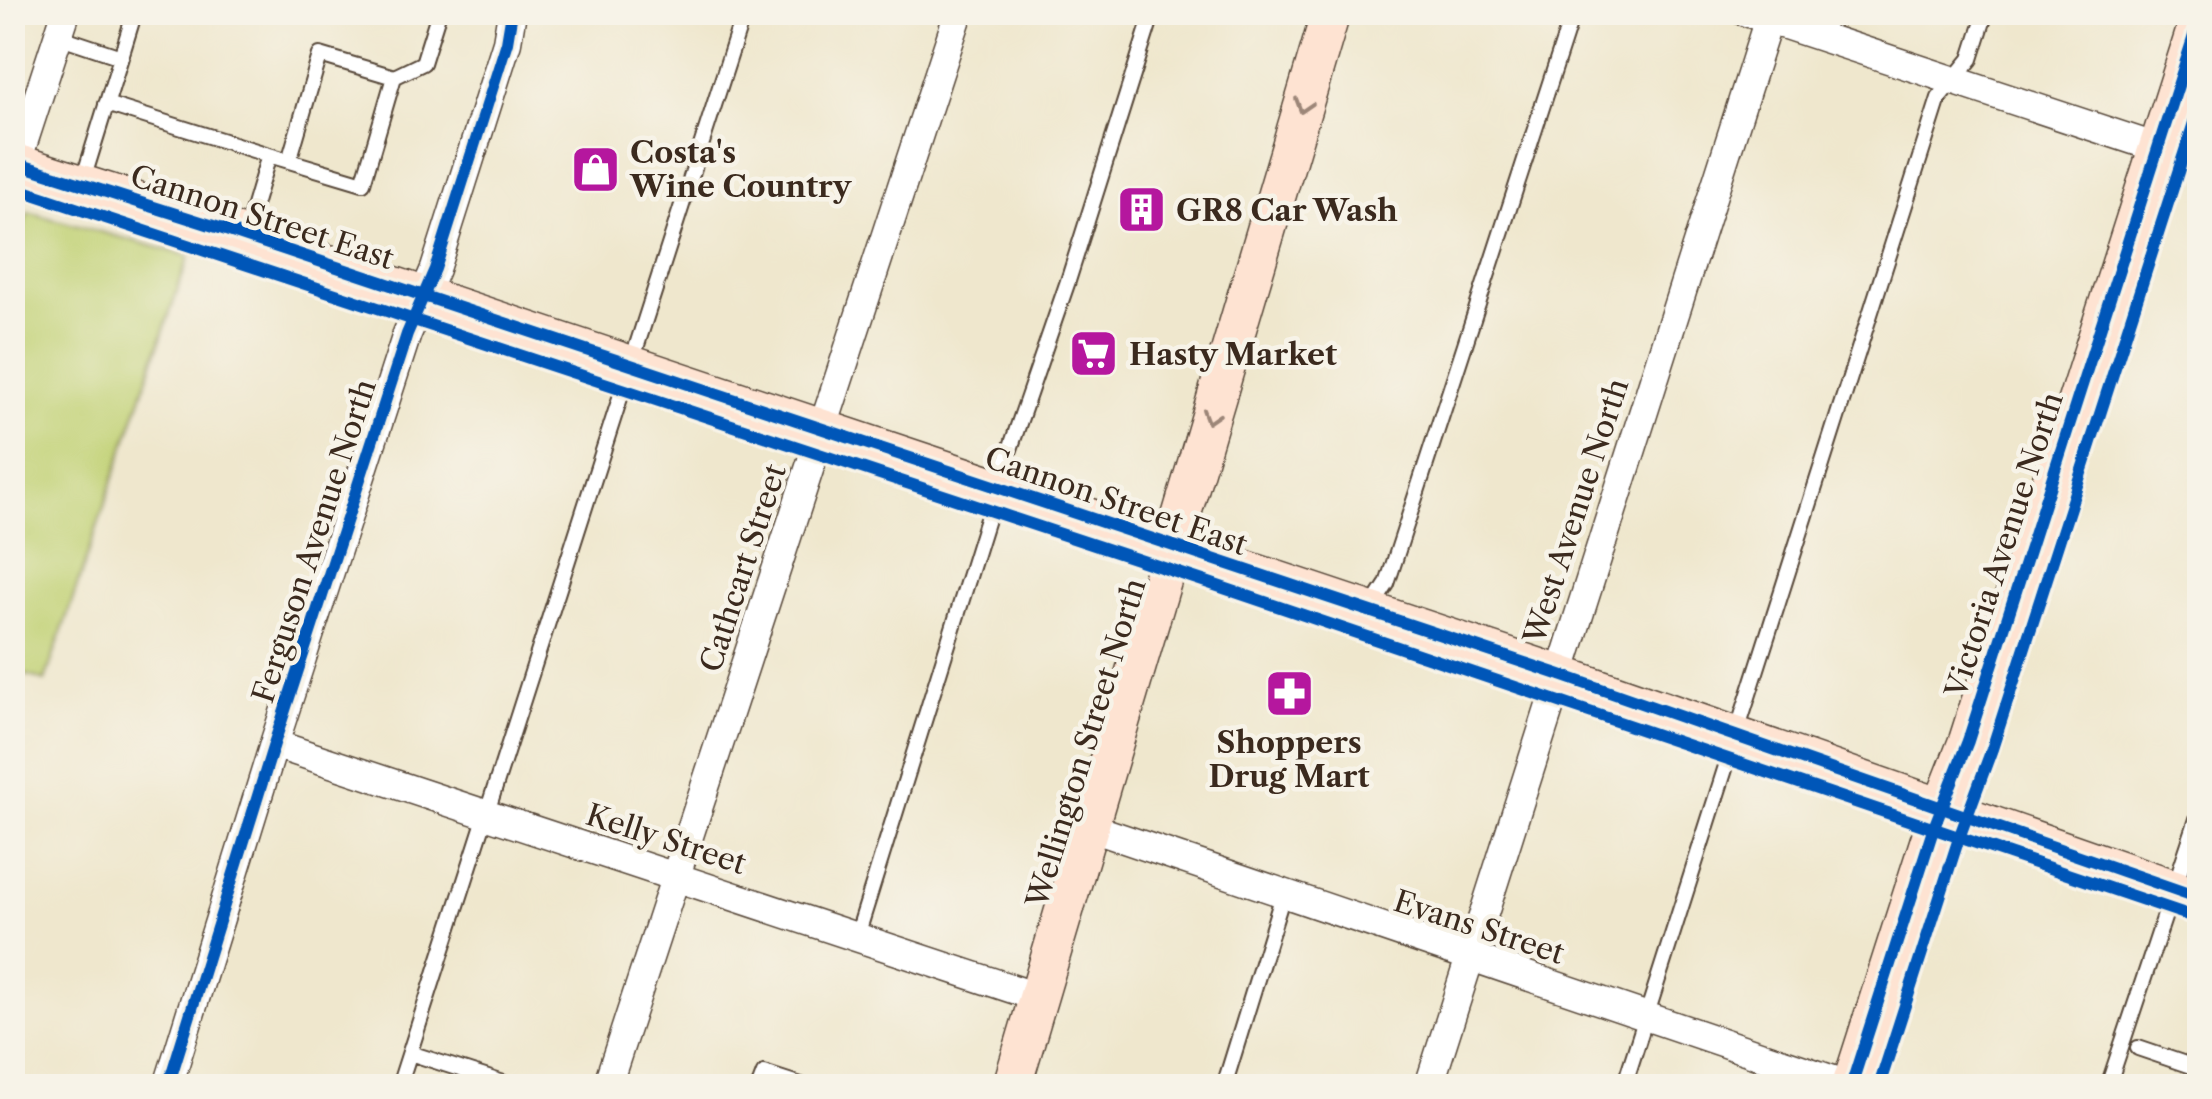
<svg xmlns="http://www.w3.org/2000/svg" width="2212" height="1099" viewBox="0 0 2212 1099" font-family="'Libre Caslon Text',serif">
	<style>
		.green { fill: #c1d174; stroke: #7e7e49; stroke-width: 2.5 }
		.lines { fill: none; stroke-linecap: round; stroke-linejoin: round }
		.lane-casing { stroke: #564638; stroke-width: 18 }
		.street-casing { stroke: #564638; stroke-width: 31 }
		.secondary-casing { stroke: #564638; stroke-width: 41 }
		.lane { stroke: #fff; stroke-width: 14 }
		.street { stroke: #fff; stroke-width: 28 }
		.secondary { stroke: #fee3d2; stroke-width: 38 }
		.cycleway-casing { stroke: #f7f3e8; stroke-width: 19 }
		.cycleway { stroke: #0057b8; stroke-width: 12 }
		.oneway { stroke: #9c8678 }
		.labels { text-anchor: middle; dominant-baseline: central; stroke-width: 9; stroke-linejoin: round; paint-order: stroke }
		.poi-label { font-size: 30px; font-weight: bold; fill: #3b2a1e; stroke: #f7f3e8; text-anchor: start }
		.street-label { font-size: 30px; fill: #3b2a1e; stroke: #f7f3e8 }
	</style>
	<rect width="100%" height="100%" fill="#f7f3e8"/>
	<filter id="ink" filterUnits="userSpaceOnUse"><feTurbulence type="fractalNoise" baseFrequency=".01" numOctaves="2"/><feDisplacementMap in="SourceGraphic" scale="20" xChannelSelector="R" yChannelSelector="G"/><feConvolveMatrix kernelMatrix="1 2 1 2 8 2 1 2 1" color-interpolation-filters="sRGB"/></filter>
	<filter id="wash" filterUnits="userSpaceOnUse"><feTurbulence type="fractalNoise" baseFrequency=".0048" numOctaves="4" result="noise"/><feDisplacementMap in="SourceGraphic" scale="40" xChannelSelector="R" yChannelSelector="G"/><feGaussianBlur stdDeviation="2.25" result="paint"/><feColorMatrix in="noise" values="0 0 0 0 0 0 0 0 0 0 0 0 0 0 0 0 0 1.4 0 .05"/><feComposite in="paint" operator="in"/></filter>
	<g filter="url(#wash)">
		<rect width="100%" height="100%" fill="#efe7cd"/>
		<!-- green -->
		<path class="green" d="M28 212 189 256 45 681 12 670V317L16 308C2 279 19 240 28 212Z"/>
	</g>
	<g filter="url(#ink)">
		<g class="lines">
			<defs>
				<path id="lane" d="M58 36 121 57 82 183
					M121 57 132 21
					M394 77 423 63 439 12
					M106 104 269 155 363 183 394 77 320 55 289 161
					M245 236 269 155
					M1372 607 1387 584 1573 12
					M857 936 997 487 1068 281 1153 12
					M2138 1048 2200 1069
					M410 1053 513 1086
					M399 1086 744 12
					M759 1086 764 1073 804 1086
					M1224 1086 1283 895
					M1624 1086 1939 98 1971 59 1986 12
					M2108 1086 2200 810"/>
				<path id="street" d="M1746 12 2200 162
					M12 177 66 12
					M274 744 1037 997
					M1086 826 1851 1086
					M168 1086 274 744 407 334 435 269 507 42 512 12
					M607 1086 959 12
					M1429 1086 1771 12"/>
				<path id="secondary" d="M12 162 223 229 1558 674 2200 898
					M1012 1086 1331 12
					M1851 1086 1933 830 1968 741 2200 17"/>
			</defs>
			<!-- lane casing -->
			<use href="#lane" class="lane-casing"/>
			<!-- street casing -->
			<use href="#street" class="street-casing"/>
			<!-- secondary casing -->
			<use href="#secondary" class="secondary-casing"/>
			<!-- lane -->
			<use href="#lane" class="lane"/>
			<!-- street -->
			<use href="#street" class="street"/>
			<!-- secondary -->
			<use href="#secondary" class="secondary"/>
			<defs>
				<path id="cycleway" d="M12 162 223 229 1558 674 2200 898
					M12 187 1206 582 2200 919
					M168 1086 274 744 407 334 435 269 507 42 512 12
					M1851 1086 1933 830 1968 741 2200 17
					M1879 1086 1959 838 1992 749 2200 104"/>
			</defs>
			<!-- cycleway casing -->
			<use href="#cycleway" class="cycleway-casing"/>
			<!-- cycleway -->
			<use href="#cycleway" class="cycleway"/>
		</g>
		<!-- one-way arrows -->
		<defs><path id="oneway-chevron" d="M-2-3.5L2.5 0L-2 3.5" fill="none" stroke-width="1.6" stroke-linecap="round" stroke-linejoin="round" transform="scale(2.5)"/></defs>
		<g class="oneway">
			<use href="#oneway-chevron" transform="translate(1303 106) rotate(107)"/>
			<use href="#oneway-chevron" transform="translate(1210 417) rotate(107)"/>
		</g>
	</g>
	<!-- icons -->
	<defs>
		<symbol id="shop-square" viewBox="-11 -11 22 22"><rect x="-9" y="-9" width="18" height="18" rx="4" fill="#b5179e" stroke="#f7f3e8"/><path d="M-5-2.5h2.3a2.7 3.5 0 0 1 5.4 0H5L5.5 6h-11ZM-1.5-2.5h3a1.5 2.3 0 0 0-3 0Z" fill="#fff"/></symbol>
		<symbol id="building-square" viewBox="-11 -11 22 22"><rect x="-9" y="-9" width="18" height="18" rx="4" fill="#b5179e" stroke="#f7f3e8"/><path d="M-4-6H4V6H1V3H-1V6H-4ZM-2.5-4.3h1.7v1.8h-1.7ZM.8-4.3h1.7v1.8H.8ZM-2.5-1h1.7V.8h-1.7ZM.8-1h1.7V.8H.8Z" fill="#fff"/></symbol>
		<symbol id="supermarket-square" viewBox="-11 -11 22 22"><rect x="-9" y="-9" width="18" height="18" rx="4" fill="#b5179e" stroke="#f7f3e8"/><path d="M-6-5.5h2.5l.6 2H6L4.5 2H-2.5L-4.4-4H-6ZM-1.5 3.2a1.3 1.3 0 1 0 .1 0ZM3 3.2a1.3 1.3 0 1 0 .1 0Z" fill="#fff"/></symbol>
		<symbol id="pharmacy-square" viewBox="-11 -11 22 22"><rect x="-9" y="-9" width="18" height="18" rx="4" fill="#b5179e" stroke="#f7f3e8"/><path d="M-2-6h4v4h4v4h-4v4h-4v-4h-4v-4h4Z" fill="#fff"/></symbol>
	</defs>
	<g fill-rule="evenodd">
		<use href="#shop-square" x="568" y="142" width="55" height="55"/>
		<use href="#building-square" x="1114" y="182" width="55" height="55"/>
		<use href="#supermarket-square" x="1066" y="326" width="55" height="55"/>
		<use href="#pharmacy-square" x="1262" y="666" width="55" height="55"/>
	</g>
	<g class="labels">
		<!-- poi labels -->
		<g class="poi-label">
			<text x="630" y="152">Costa's<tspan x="630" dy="34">Wine Country</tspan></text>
			<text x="1176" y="210">GR8 Car Wash</text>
			<text x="1129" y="354">Hasty Market</text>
			<text x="1289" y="742" text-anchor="middle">Shoppers<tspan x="1289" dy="34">Drug Mart</tspan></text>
		</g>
		<!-- street labels -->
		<g class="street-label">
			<text transform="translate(262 217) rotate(18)">Cannon Street East</text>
			<text transform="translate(1116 501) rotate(19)">Cannon Street East</text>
			<text transform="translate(1576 511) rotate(-72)">West Avenue North</text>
			<text transform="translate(314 541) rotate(-72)">Ferguson Avenue North</text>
			<text transform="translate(2004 545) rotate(-72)">Victoria Avenue North</text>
			<text transform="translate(743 568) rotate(-72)">Cathcart Street</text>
			<text transform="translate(1086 743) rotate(-73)">Wellington Street North</text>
			<text transform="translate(666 839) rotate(18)">Kelly Street</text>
			<text transform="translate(1479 927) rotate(18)">Evans Street</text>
		</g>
	</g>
	<!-- margin -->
	<rect width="2212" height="1099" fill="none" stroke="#f7f3e8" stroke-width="50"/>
</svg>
